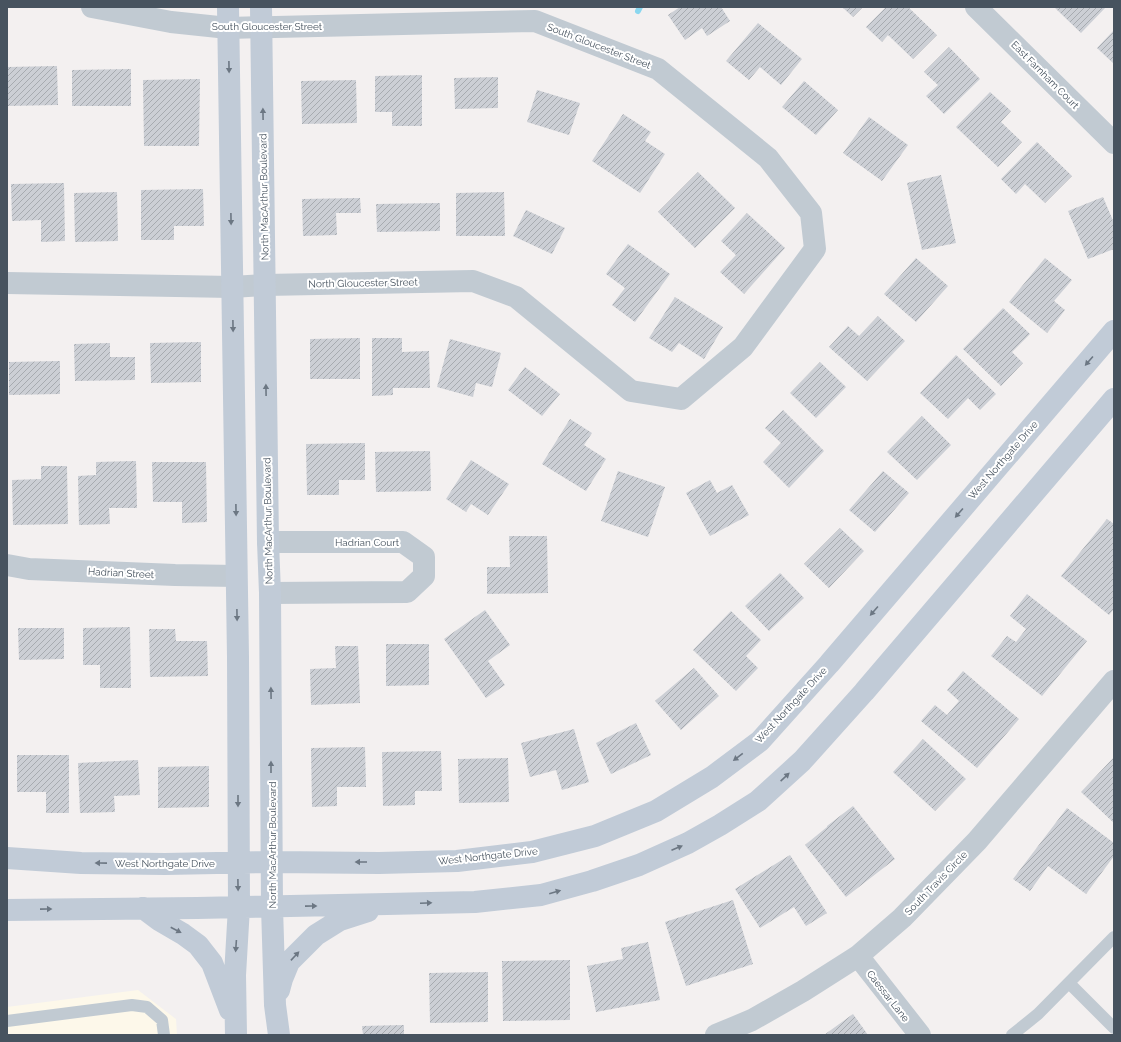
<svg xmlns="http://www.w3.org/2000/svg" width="1121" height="1042" viewBox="0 0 1121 1042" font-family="Raleway,sans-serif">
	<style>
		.commercial { fill: #fdf8ea }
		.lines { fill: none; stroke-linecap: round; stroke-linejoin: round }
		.stream { stroke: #8ad7ef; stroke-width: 6 }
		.building { fill: url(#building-hatch) }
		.lane { stroke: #c1cad2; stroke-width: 12 }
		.street { stroke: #c1cad2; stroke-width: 22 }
		.secondary { stroke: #c1cbd7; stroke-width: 22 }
		.oneway { fill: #6c7783 }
		.labels { text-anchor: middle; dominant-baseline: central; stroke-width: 4; stroke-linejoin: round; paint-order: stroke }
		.street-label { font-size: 10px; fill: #47535f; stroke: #fff }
	</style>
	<defs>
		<pattern id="building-hatch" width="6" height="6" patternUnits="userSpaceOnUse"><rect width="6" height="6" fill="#cccfd5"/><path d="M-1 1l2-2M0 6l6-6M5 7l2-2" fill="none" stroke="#a7abb0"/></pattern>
	</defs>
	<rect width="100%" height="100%" fill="#f3f0f0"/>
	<!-- commercial -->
	<path class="commercial" d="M138 990 176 1019 177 1035H7V1007Z"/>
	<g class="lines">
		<!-- stream -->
		<path class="stream" d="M638 11 640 7"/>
	</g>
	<!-- building -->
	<path class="building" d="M680 7H721L730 21 707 36 702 28 685 40 668 15Z
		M842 7H863L853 17Z
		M886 7H908L937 35 913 59 888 35 882 42 866 27Z
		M1054 7H1106L1081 33Z
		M758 23 802 59 781 85 760 67 749 80 726 61Z
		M1114 30V64L1097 48Z
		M949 47 980 79 944 114 926 96 938 85 924 72Z
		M57 66 58 105 7 106V67Z
		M131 69V106H72V70Z
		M422 75V126H392V112H375V76Z
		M498 77V108L455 109 454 78Z
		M200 79 199 146H144L143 80Z
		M356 80 357 123 302 124 301 81Z
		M804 81 838 110 816 135 782 107Z
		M537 90 580 103 569 135 527 122Z
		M990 92 1011 111 1001 122 1022 142 998 167 956 127Z
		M623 114 651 132 645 141 665 154 640 193 592 161Z
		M869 117 908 145 882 181 843 153Z
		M1037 142 1072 176 1045 203 1025 184 1016 194 1001 179Z
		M698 172 735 208 695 248 658 212Z
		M941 175 956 243 922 250 907 183Z
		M64 183 65 241 41 242V220L12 221 11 184Z
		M203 189 204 226H174V240H141V190Z
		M117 192 118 241 75 242 74 193Z
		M504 192 505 236H456V193Z
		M1103 197 1114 223V249L1088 259 1068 211Z
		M360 198 361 213H336L337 235 303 236 302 199Z
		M440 203V231L377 232 376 204Z
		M526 210 565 228 552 254 513 236Z
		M747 213 785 248 744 294 720 272 736 255 721 241Z
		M628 244 670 274 635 322 612 305 625 288 606 274Z
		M916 258 948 286 916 322 884 294Z
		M1045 258 1072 280 1054 301 1065 310 1047 333 1009 302Z
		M675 297 723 327 704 359 679 343 672 352 649 338Z
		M1003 308 1030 334 1012 352 1023 363 1001 386 963 349Z
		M878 316 905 341 867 381 829 347 848 326 859 336Z
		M360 338V379H310V339Z
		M372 338H402V352L429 351 430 388H393V395L372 396Z
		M450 339 501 353 492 387 476 383 473 397 437 387Z
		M201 342V382L151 383 150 343Z
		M110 343V357H135V380L75 381 74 344Z
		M956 355 996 394 980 410 968 398 948 419 920 393Z
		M60 361V394L9 395V362Z
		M820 362 846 387 816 418 790 393Z
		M525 367 560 394 542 416 508 390Z
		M783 410 824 451 789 488 763 462 781 443 765 428Z
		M922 416 951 445 917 480 887 452Z
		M570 419 592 433 584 445 606 459 586 491 542 464Z
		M365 443V480H339V495H307L306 444Z
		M430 451 431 491 376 492 375 452Z
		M471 460 509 484 488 515 471 504 466 512 446 499Z
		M136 461 137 508H109L110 524 79 525 78 476 96 475V462Z
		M152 462H206L207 522 182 523V502H153Z
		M41 466H67L68 524 13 525 12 480 41 479Z
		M618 471 665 487 648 537 601 521Z
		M883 471 909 493 875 532 849 510Z
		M710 480 717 493 732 485 749 515 710 536 686 493Z
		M1107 519 1114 524V609L1109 615 1061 576Z
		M840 528 864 551 829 588 804 564Z
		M509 536H547L548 593 487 594V567H510Z
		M780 573 804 598 769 631 745 606Z
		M1027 594 1087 641 1042 696 991 656 1007 636 1016 642 1026 629 1010 616Z
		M485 610 510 645 488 661 505 685 486 698 444 639Z
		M731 611 761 640 746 656 758 668 736 691 693 650Z
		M130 627 131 688H100V665H83V628Z
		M18 628H64V659L19 660Z
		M149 629H175L176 641H207L208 676 150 677Z
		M386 644H429V685L386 686Z
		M335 646H358L360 703 311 705 310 669 336 668Z
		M694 668 719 696 681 730 655 701Z
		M963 671 1019 719 977 768 921 721 935 705 947 715 959 701 947 690Z
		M636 723 651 755 611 774 596 743Z
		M574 729 589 782 562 790 556 770 530 777 521 743Z
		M923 739 966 779 935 811 893 772Z
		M365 747 366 787H337V806L312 807 311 748Z
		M441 751 442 791H415V805L383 806 382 752Z
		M17 755H69V813H46V792H17Z
		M1114 757V823L1081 792Z
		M508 758 509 802 459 803 458 759Z
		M138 760 140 795 114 796 115 812 80 813 78 763Z
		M209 766V807L158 808V767Z
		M853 806 895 859 846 897 805 845 827 827V826Z
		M1067 808 1114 843V856L1086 894 1048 866 1030 891 1013 879Z
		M790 855 827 913 806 926 794 907 760 928 735 889Z
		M733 900 753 964 686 986 665 922Z
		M648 942 660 1000 596 1012 587 966 623 959 621 948Z
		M570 960V1020L503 1021 502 961Z
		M488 972V1022L430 1023 429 973Z
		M853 1014 868 1035H824Z
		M404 1025V1035H363L362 1026Z"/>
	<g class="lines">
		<!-- lane -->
		<path class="lane" d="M1069 983 1114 1028
			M7 1021 132 1005 147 1007 162 1020 164 1035
			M1012 1035 1038 1014 1114 937"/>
		<!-- street -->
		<path class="street" d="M976 7 1114 143
			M7 283 232 287 265 285 473 281 516 297 631 391 681 399 743 347 815 249 811 213 768 158 658 69 535 21 228 28 171 22 92 7
			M268 542H403L424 557V576L407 592 270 593
			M7 565 29 569 175 575 236 576
			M858 956 920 1035
			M716 1035 752 1020 803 991 858 956 902 918 977 841 1114 681"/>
		<!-- secondary -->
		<path class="secondary" d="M228 7 238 657 239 907 235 975 236 1035
			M261 7 268 542 270 593 272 907 275 1005 279 1035
			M7 858 81 863 165 864 272 862 379 863 457 861 532 852 595 836 656 811 712 777 760 741 829 664 1114 331
			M143 908 159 920 183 934 198 945 212 963 230 1010
			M7 910 197 908 387 904 475 902 541 895 592 881 639 865 688 843 720 825 758 801 802 761 864 692 1114 399
			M279 990 282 979 289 962 316 935 340 920 368 911"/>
	</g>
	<!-- one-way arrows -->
	<defs><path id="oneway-solid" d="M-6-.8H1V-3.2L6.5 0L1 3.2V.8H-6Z"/></defs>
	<g class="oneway">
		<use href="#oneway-solid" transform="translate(229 67) rotate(89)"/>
		<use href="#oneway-solid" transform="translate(263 114) rotate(-91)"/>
		<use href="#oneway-solid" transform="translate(231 219) rotate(89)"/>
		<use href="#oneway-solid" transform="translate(233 326) rotate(89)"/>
		<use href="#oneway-solid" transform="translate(1089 361) rotate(131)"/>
		<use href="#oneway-solid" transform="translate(266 390) rotate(-91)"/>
		<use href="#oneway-solid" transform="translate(236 510) rotate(89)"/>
		<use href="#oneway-solid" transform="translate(959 513) rotate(131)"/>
		<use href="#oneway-solid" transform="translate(874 611) rotate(131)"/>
		<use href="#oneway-solid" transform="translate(237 615) rotate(89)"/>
		<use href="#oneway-solid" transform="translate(271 693) rotate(-91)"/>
		<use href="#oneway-solid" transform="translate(738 757) rotate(143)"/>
		<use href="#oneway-solid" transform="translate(271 767) rotate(-90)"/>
		<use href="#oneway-solid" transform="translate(785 777) rotate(-43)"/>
		<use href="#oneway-solid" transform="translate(238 801) rotate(90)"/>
		<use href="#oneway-solid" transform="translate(677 848) rotate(-23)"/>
		<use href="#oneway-solid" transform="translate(361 862) rotate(-180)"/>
		<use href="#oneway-solid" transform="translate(101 863) rotate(-179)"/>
		<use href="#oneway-solid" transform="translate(238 885) rotate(89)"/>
		<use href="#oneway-solid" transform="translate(555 892) rotate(-16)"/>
		<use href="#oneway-solid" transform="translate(426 903) rotate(-2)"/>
		<use href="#oneway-solid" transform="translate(311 906) rotate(-1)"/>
		<use href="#oneway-solid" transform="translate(46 909) rotate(-1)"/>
		<use href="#oneway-solid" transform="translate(176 930) rotate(28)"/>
		<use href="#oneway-solid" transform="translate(236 946) rotate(94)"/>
		<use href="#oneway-solid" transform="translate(295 956) rotate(-47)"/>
	</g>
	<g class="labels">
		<!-- street labels -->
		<g class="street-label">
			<text x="267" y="26">South Gloucester Street</text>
			<text transform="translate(599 46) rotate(21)">South Gloucester Street</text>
			<text transform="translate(1045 75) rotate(45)">East Farnham Court</text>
			<text transform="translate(264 197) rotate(-91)">North MacArthur Boulevard</text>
			<text transform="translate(363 283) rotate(-1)">North Gloucester Street</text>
			<text transform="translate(1003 460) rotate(-49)">West Northgate Drive</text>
			<text transform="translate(268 521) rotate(-91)">North MacArthur Boulevard</text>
			<text x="367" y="542">Hadrian Court</text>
			<text transform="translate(121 573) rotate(3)">Hadrian Street</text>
			<text transform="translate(791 705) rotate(-47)">West Northgate Drive</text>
			<text transform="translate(272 845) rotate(-90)">North MacArthur Boulevard</text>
			<text transform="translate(488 856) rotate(-6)">West Northgate Drive</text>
			<text x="165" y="863">West Northgate Drive</text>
			<text transform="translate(936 883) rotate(-46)">South Travis Circle</text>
			<text transform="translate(888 996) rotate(52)">Caessar Lane</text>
		</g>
	</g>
	<!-- border -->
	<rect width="1121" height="1042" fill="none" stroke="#47535f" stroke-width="16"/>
</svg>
